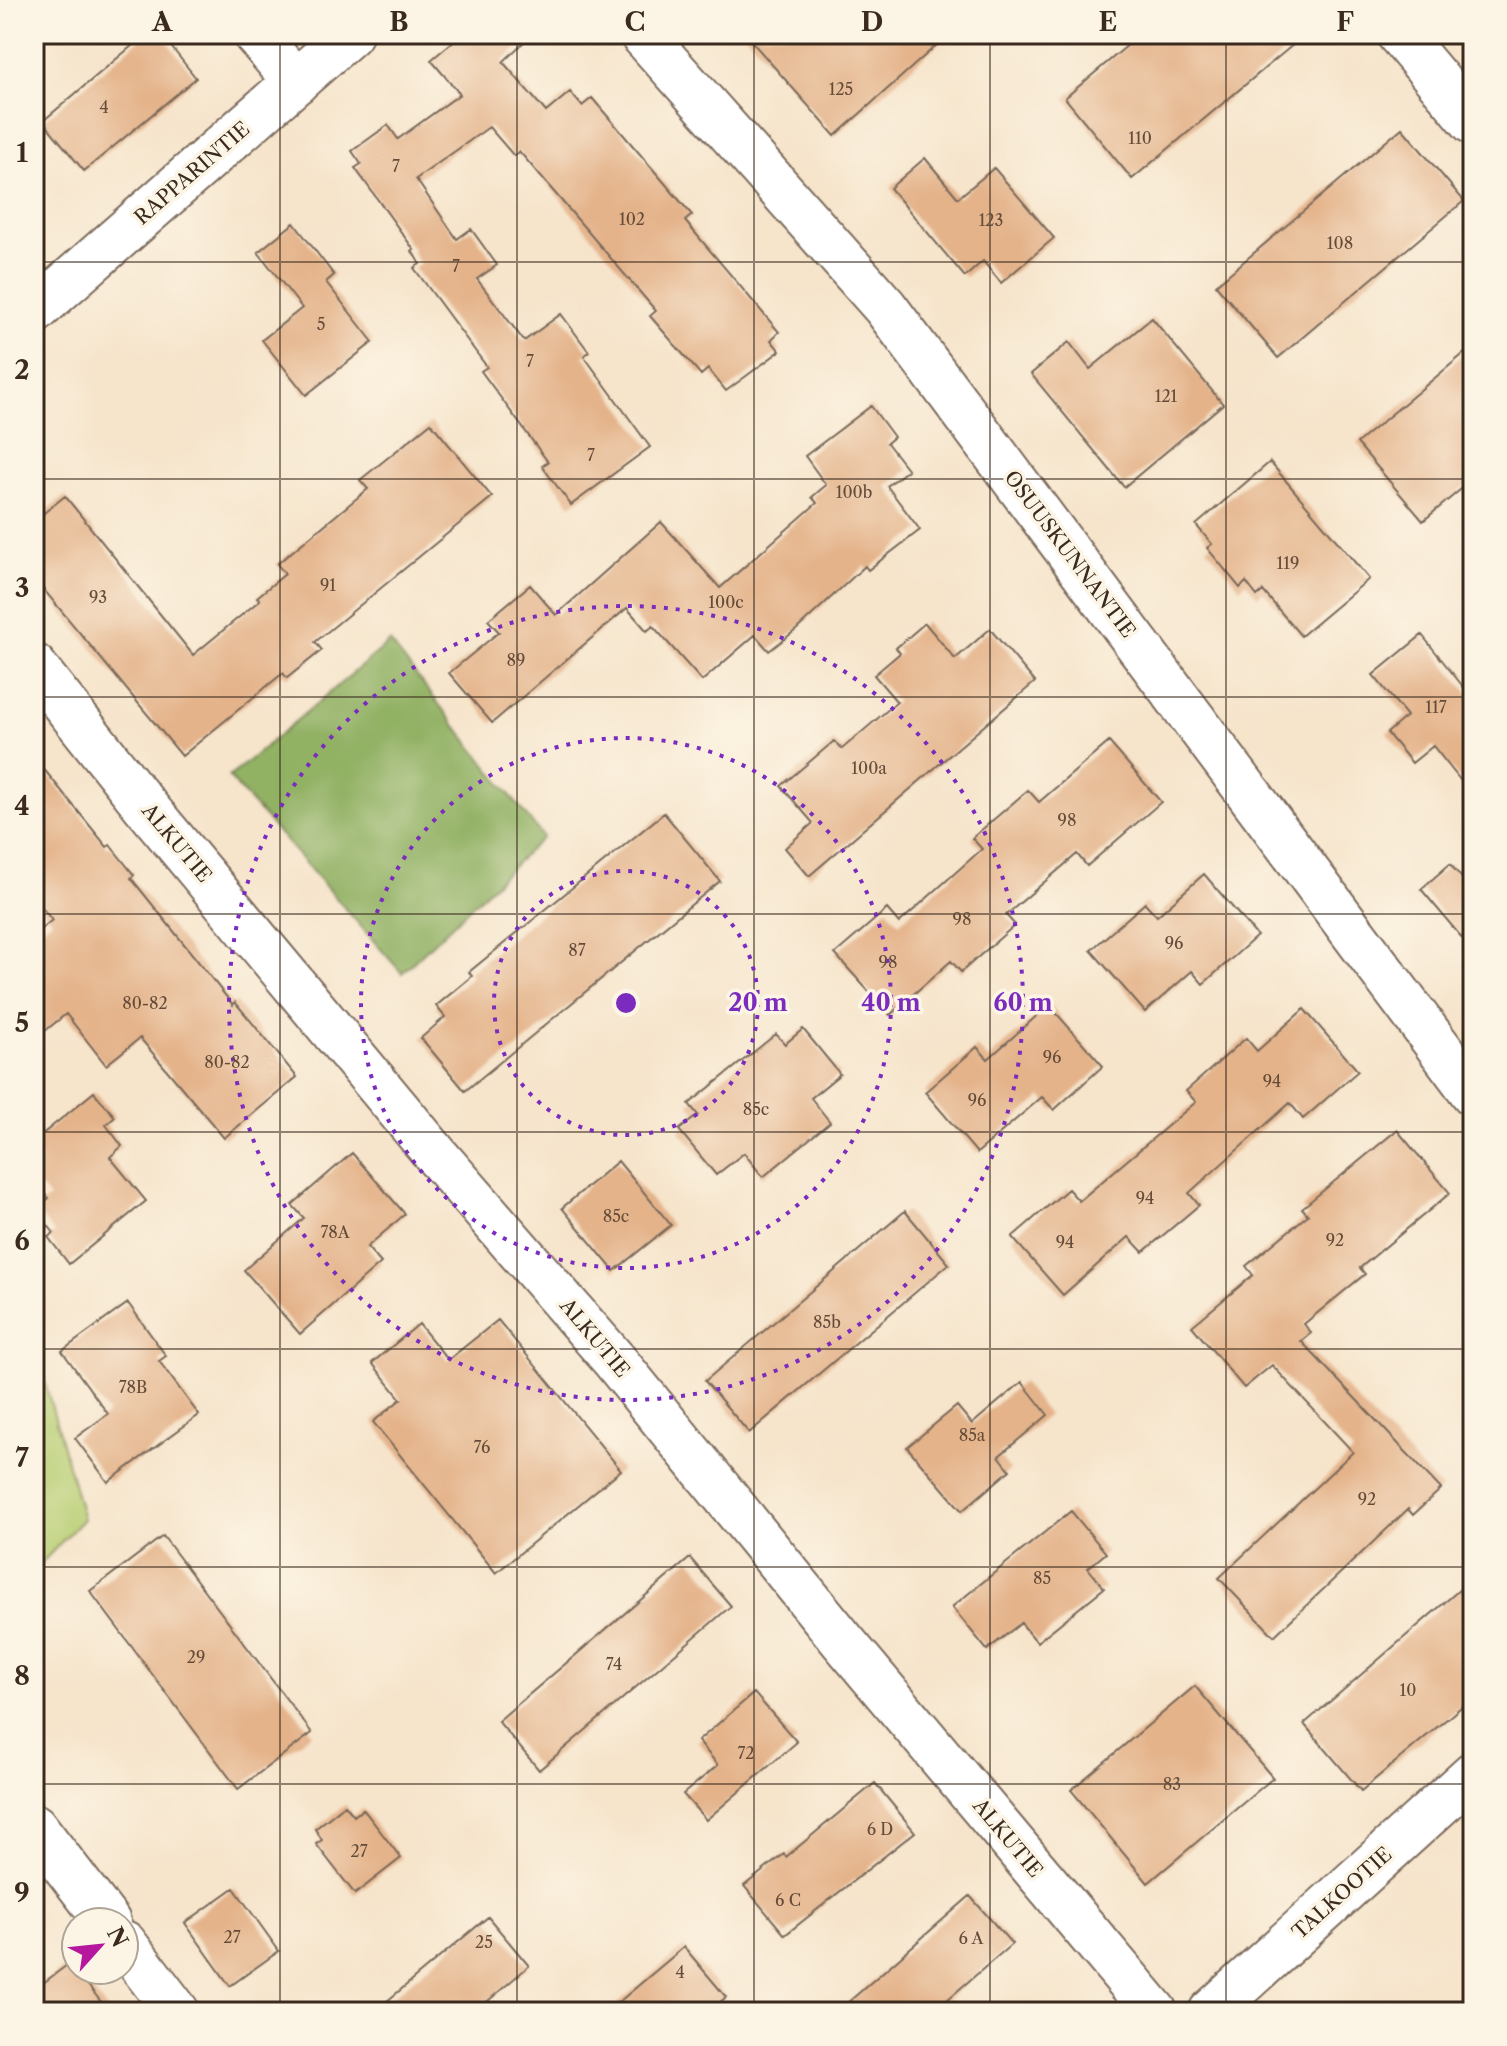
<svg xmlns="http://www.w3.org/2000/svg" width="1507" height="2046" viewBox="0 0 1507 2046" font-family="'Libre Caslon Text',serif">
	<style>
		.green { fill: #b7ce72; stroke: #797c48; stroke-width: 2 }
		.forest { fill: #91b164; stroke: #666e41; stroke-width: 2 }
		.building { fill: #e4b38a }
		.lines { fill: none; stroke-linecap: round; stroke-linejoin: round }
		.minor-casing { stroke: #7c6b5b; stroke-width: 48 }
		.minor { stroke: #fff; stroke-width: 44 }
		.grid { fill: none; stroke: #3b2a1e; stroke-width: 2; stroke-opacity: 0.55 }
		.ring { fill: none; stroke: #7b2cbf; stroke-width: 4; stroke-dasharray: 4 8 }
		.labels { text-anchor: middle; dominant-baseline: central; stroke-width: 7; stroke-linejoin: round; paint-order: stroke }
		.number-label { font-size: 16px; fill: #654c39 }
		.street-label { font-size: 20px; fill: #3b2a1e; stroke: #fcf5e5 }
		.centre { fill: #7b2cbf; stroke: #fcf5e5; stroke-width: 4 }
		.ring-label { font-size: 24px; text-anchor: middle; font-weight: bold; fill: #7b2cbf; stroke: #fcf5e5; stroke-width: 7; stroke-linejoin: round; paint-order: stroke }
		.neatline { fill: none; stroke: #3b2a1e; stroke-width: 3 }
		.grid-label { font-size: 26px; text-anchor: middle; font-weight: bold; fill: #3b2a1e }
	</style>
	<rect width="100%" height="100%" fill="#fcf5e5"/>
	<filter id="ink" filterUnits="userSpaceOnUse"><feTurbulence type="fractalNoise" baseFrequency=".0125" numOctaves="2"/><feDisplacementMap in="SourceGraphic" scale="16" xChannelSelector="R" yChannelSelector="G"/><feConvolveMatrix kernelMatrix="1 2 1 2 8 2 1 2 1" color-interpolation-filters="sRGB"/></filter>
	<filter id="wash" filterUnits="userSpaceOnUse"><feTurbulence type="fractalNoise" baseFrequency=".006" numOctaves="4" result="noise"/><feDisplacementMap in="SourceGraphic" scale="32" xChannelSelector="R" yChannelSelector="G"/><feGaussianBlur stdDeviation="1.8" result="paint"/><feColorMatrix in="noise" values="0 0 0 0 0 0 0 0 0 0 0 0 0 0 0 0 0 1.4 0 .05"/><feComposite in="paint" operator="in"/></filter>
	<g filter="url(#wash)">
		<rect width="100%" height="100%" fill="#f6e4cb"/>
		<!-- green -->
		<path class="green" d="M34 1343 83 1519 34 1571Z"/>
		<!-- forest -->
		<path class="forest" d="M390 642 543 837 402 973 229 777Z"/>
		<g id="blocks">
			<!-- building -->
			<path class="building" d="M146 34H161L196 78 84 171 43 121Z
				M462 34H532L503 62 546 112 570 92 582 106 592 98 692 215 685 221 779 332 771 340 780 351 726 391 708 369 701 375 650 316 656 311 542 178 519 151 514 156 489 127 416 179 457 239 471 229 497 265 477 279 524 341 561 314 589 352 584 356 650 447 571 505 542 466 548 462 481 371 487 367 414 268 420 264 412 251 414 250 355 168 361 164 352 151 388 125 398 139 460 94 431 60Z
				M745 34H949L835 136Z
				M1141 34H1306L1132 179 1065 98Z
				M1402 128 1464 201 1278 358 1216 285Z
				M925 158 958 198 994 168 1054 238 1001 283 983 261 965 277 890 188Z
				M294 223 334 275 326 282 373 342 306 395 262 340 302 308 258 252Z
				M1152 318 1223 404 1124 487 1031 374 1069 342 1090 369Z
				M1473 346V479L1423 521 1357 443Z
				M871 406 894 437 887 443 908 470 887 486 920 530 868 570 865 566 796 630 769 651 755 635 702 681 653 626 647 631 627 608 492 723 449 673 499 632 488 620 530 585 556 615 661 522 720 588 817 503 812 497 826 485 805 456Z
				M431 423 492 497 315 642 322 650 287 678 283 673 182 756 34 578V521L65 496 193 655 260 600 257 597 285 574 277 564 368 489 360 480Z
				M1270 462 1369 579 1301 636 1263 591 1257 596 1246 582 1240 588 1207 548 1212 544 1196 525Z
				M925 623 955 659 990 629 1035 682 809 876 785 848 813 823 781 786 834 741 842 749 897 702 874 675 900 653 896 648Z
				M1422 635 1473 699V796L1433 746 1412 763 1387 733 1407 716 1373 675Z
				M1109 742 1161 802 1087 866 1077 854 1006 915 1015 925 961 972 951 961 890 1015 835 954 887 909 899 923 982 849 972 838 1028 790 1039 802Z
				M34 757 107 847 110 845 134 875 131 878 233 1005 235 1002 297 1077 224 1138 140 1038 106 1065 66 1014 34 1040V935L52 920 34 898Z
				M664 813 720 881 465 1091 421 1038 445 1017 436 1006 472 976 469 972Z
				M1450 864 1473 891V951L1421 889Z
				M1204 874 1257 936 1203 984 1192 971 1145 1012 1091 950 1145 903 1157 916Z
				M1049 1005 1103 1066 1054 1110 1042 1097 977 1153 925 1092 977 1047 988 1059Z
				M1304 1009 1358 1071 1303 1119 1290 1103 1189 1193 1199 1205 1143 1252 1129 1237 1063 1295 1012 1237 1068 1189 1079 1201 1196 1102 1186 1091 1246 1038 1257 1051Z
				M803 1029 840 1074 811 1098 830 1122 763 1177 744 1153 716 1175 679 1130 698 1115 689 1104 776 1034 785 1044Z
				M94 1092 115 1117 106 1125 122 1146 110 1157 146 1201 69 1264 48 1237 54 1233 35 1209 49 1198 34 1179V1141Z
				M1397 1130 1450 1193 1360 1268 1365 1274 1304 1324 1311 1333 1301 1341 1441 1489 1413 1515 1408 1509 1274 1636 1219 1578 1353 1452 1272 1365 1244 1388 1192 1326 1253 1275 1246 1266 1308 1215 1302 1208Z
				M352 1153 405 1214 367 1247 381 1263 300 1334 244 1270 304 1218 292 1205Z
				M618 1161 671 1225 614 1271 562 1208Z
				M905 1211 949 1264 749 1433 705 1381Z
				M128 1303 166 1356 159 1361 199 1415 108 1482 75 1438 108 1414 62 1351Z
				M498 1320 621 1470 496 1573 373 1422 401 1399 372 1363 419 1324 448 1360Z
				M1022 1382 1048 1415 999 1456 1010 1470 962 1511 907 1447 957 1406 972 1424Z
				M1071 1511 1106 1553 1088 1568 1104 1588 1037 1642 1021 1623 987 1650 952 1607Z
				M163 1536 312 1733 238 1789 90 1591Z
				M690 1558 731 1606 539 1770 498 1721Z
				M1473 1578V1697L1361 1791 1304 1724Z
				M1195 1686 1273 1778 1148 1883 1071 1790Z
				M754 1693 797 1742 706 1820 683 1794 718 1765 698 1741Z
				M875 1783 915 1832 785 1935 744 1886 784 1854 786 1857Z
				M345 1805 354 1816 363 1809 401 1858 355 1894 316 1844 322 1840 315 1829Z
				M234 1888 279 1951 230 1986 185 1923Z
				M970 1896 1012 1944 933 2012H837Z
				M488 1917 529 1966 475 2012H374Z
				M684 1947 726 1997 709 2012H607Z
				M71 1962 76 1970 109 2012H34V1990Z"/>
		</g>
	</g>
	<g filter="url(#ink)">
		<use href="#blocks" fill-opacity="0" stroke="#7c6b5b" stroke-width="2"/>
		<g class="lines">
			<defs>
				<path id="minor" d="M255 34 296 82
					M642 34 885 307 1473 1093
					M1399 34 1473 122
					M34 312 350 34
					M34 666 146 807 436 1155 615 1361 842 1640 1155 2012
					M34 1826 108 1922
					M124 1943 177 2012
					M1211 2012 1473 1774"/>
			</defs>
			<!-- minor casing -->
			<use href="#minor" class="minor-casing"/>
			<!-- minor -->
			<use href="#minor" class="minor"/>
		</g>
	</g>
	<!-- grid -->
	<path class="grid" d="M280 34V2012M517 34V2012M754 34V2012M990 34V2012M1226 34V2012M34 262H1473M34 479H1473M34 697H1473M34 914H1473M34 1132H1473M34 1349H1473M34 1567H1473M34 1784H1473"/>
	<!-- distance rings -->
	<g class="ring">
		<circle cx="626" cy="1003" r="132"/>
		<circle cx="626" cy="1003" r="265"/>
		<circle cx="626" cy="1003" r="397"/>
	</g>
	<g class="labels">
		<!-- number labels -->
		<g class="number-label">
			<text x="841" y="89">125</text>
			<text x="104" y="107">4</text>
			<text x="1140" y="138">110</text>
			<text x="396" y="166">7</text>
			<text x="632" y="219">102</text>
			<text x="991" y="220">123</text>
			<text x="1340" y="243">108</text>
			<text x="456" y="266">7</text>
			<text x="321" y="324">5</text>
			<text x="530" y="361">7</text>
			<text x="1166" y="396">121</text>
			<text x="591" y="455">7</text>
			<text x="854" y="492">100b</text>
			<text x="1288" y="563">119</text>
			<text x="328" y="585">91</text>
			<text x="98" y="597">93</text>
			<text x="726" y="602">100c</text>
			<text x="516" y="660">89</text>
			<text x="1436" y="707">117</text>
			<text x="869" y="768">100a</text>
			<text x="1067" y="820">98</text>
			<text x="962" y="919">98</text>
			<text x="1174" y="943">96</text>
			<text x="577" y="950">87</text>
			<text x="888" y="962">98</text>
			<text x="145" y="1003">80-82</text>
			<text x="1052" y="1057">96</text>
			<text x="227" y="1062">80-82</text>
			<text x="1272" y="1081">94</text>
			<text x="977" y="1100">96</text>
			<text x="756" y="1109">85c</text>
			<text x="1145" y="1198">94</text>
			<text x="616" y="1216">85c</text>
			<text x="335" y="1232">78A</text>
			<text x="1335" y="1240">92</text>
			<text x="1065" y="1242">94</text>
			<text x="827" y="1322">85b</text>
			<text x="133" y="1387">78B</text>
			<text x="972" y="1435">85a</text>
			<text x="482" y="1447">76</text>
			<text x="1367" y="1499">92</text>
			<text x="1042" y="1578">85</text>
			<text x="196" y="1657">29</text>
			<text x="614" y="1664">74</text>
			<text x="1408" y="1690">10</text>
			<text x="746" y="1753">72</text>
			<text x="1172" y="1784">83</text>
			<text x="880" y="1829">6 D</text>
			<text x="359" y="1851">27</text>
			<text x="788" y="1900">6 C</text>
			<text x="232" y="1937">27</text>
			<text x="971" y="1938">6 A</text>
			<text x="484" y="1942">25</text>
			<text x="680" y="1972">4</text>
		</g>
		<!-- street labels -->
		<g class="street-label">
			<text transform="translate(192 173) rotate(-41)">RAPPARINTIE</text>
			<text transform="translate(1070 554) rotate(53)">OSUUSKUNNANTIE</text>
			<text transform="translate(177 843) rotate(50)">ALKUTIE</text>
			<text transform="translate(595 1338) rotate(50)">ALKUTIE</text>
			<text transform="translate(1008 1838) rotate(50)">ALKUTIE</text>
			<text transform="translate(1342 1893) rotate(-42)">TALKOOTIE</text>
		</g>
	</g>
	<circle cx="626" cy="1003" r="12" class="centre"/>
	<g class="ring-label">
		<text x="758" y="1011">20 m</text>
		<text x="891" y="1011">40 m</text>
		<text x="1023" y="1011">60 m</text>
	</g>
	<!-- margin -->
	<rect width="1507" height="2046" fill="none" stroke="#fcf5e5" stroke-width="88"/>
	<!-- north arrow -->
	<g transform="translate(100 1946) rotate(63)"><circle r="38" fill="#fcf5e5" stroke="#afa495" stroke-width="2"/>
	<path d="M0-6L14 30L0 20L-14 30Z" fill="#b5179e"/>
	<text y="-12" font-size="22" font-weight="bold" text-anchor="middle" fill="#3b2a1e">N</text>
	</g>
	<rect x="44" y="44" width="1419" height="1958" class="neatline"/>
	<g class="grid-label">
		<text x="162" y="31">A</text>
		<text x="399" y="31">B</text>
		<text x="635" y="31">C</text>
		<text x="872" y="31">D</text>
		<text x="1108" y="31">E</text>
		<text x="1345" y="31">F</text>
		<text x="22" y="162">1</text>
		<text x="22" y="379">2</text>
		<text x="22" y="597">3</text>
		<text x="22" y="815">4</text>
		<text x="22" y="1032">5</text>
		<text x="22" y="1250">6</text>
		<text x="22" y="1467">7</text>
		<text x="22" y="1685">8</text>
		<text x="22" y="1902">9</text>
	</g>
</svg>
